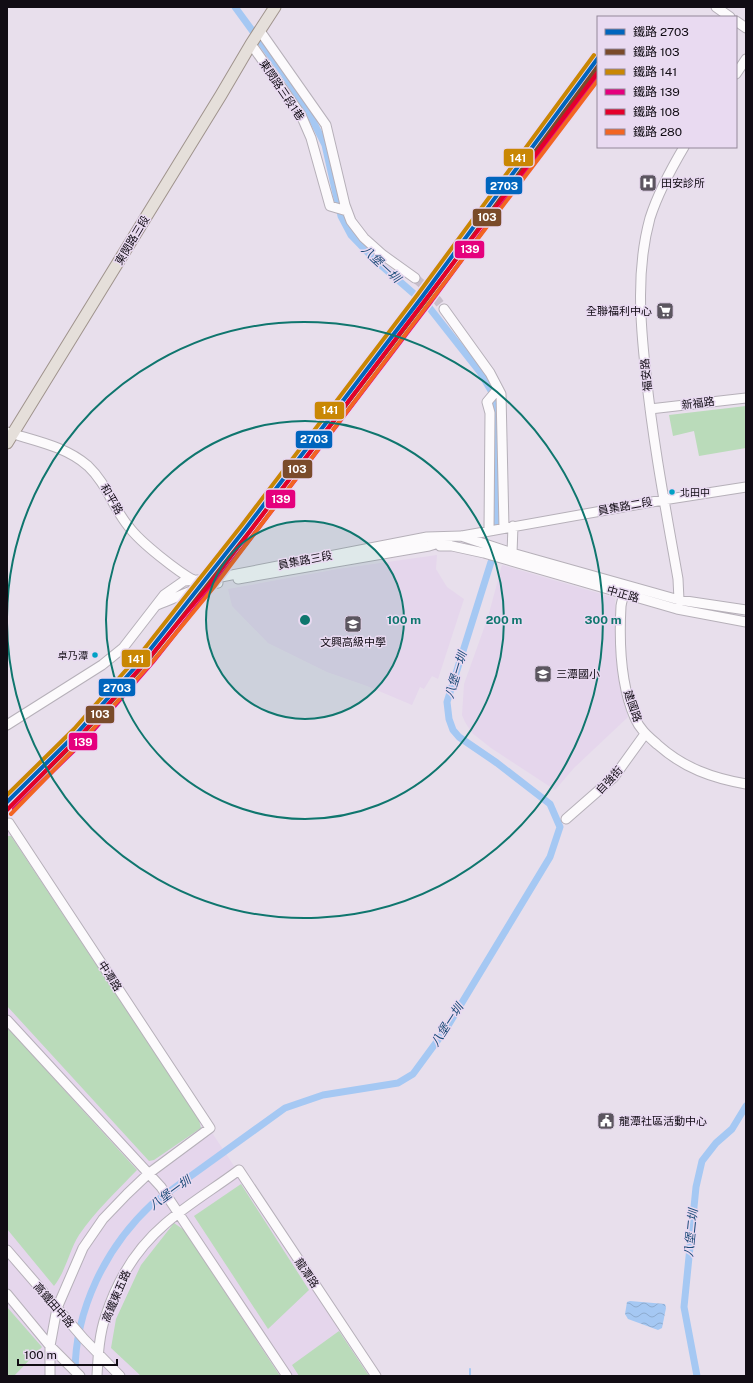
<svg xmlns="http://www.w3.org/2000/svg" width="753" height="1383" viewBox="0 0 753 1383" font-family="'Public Sans','Noto Sans TC',sans-serif">
	<style>
		.built { fill: #e5d6ec }
		.green { fill: #badbba }
		.water { fill: url(#water-waves) }
		.lines { fill: none; stroke-linecap: round; stroke-linejoin: round }
		.stream { stroke: #a5c8f3; stroke-width: 2 }
		.canal { stroke: #a5c8f3; stroke-width: 7 }
		.minor-tunnel { stroke: #c8bfcc; stroke-width: 9; stroke-dasharray: 9 4.5; stroke-linecap: butt }
		.minor-casing { stroke: #b6b0b9; stroke-width: 11 }
		.major-casing { stroke: #9f938c; stroke-width: 13 }
		.minor { stroke: #fcfafc; stroke-width: 9 }
		.major { stroke: #e5dfda; stroke-width: 11 }
		.rail-1-casing { stroke: #e9daf1; stroke-width: 7 }
		.rail-2-casing { stroke: #e9daf1; stroke-width: 7 }
		.rail-3-casing { stroke: #e9daf1; stroke-width: 7 }
		.rail-4-casing { stroke: #e9daf1; stroke-width: 7 }
		.rail-5-casing { stroke: #e9daf1; stroke-width: 7 }
		.rail-6-casing { stroke: #e9daf1; stroke-width: 7 }
		.rail-1 { stroke: #0065bd; stroke-width: 4 }
		.rail-2 { stroke: #7a4b2a; stroke-width: 4 }
		.rail-3 { stroke: #c98704; stroke-width: 4 }
		.rail-4 { stroke: #e5007d; stroke-width: 4 }
		.rail-5 { stroke: #e4002b; stroke-width: 4 }
		.rail-6 { stroke: #f26522; stroke-width: 4 }
		.ring { fill: none; stroke: #0f766e; stroke-width: 2 }
		.bus-dot { fill: #01a1c5; stroke: #e9daf1; stroke-width: 1.5 }
		.labels { text-anchor: middle; dominant-baseline: central; stroke-width: 3; stroke-linejoin: round; paint-order: stroke }
		.bus-label { font-size: 10px; fill: #110c14; stroke: #e9daf1; text-anchor: start }
		.street-label { font-size: 11px; fill: #110c14; stroke: #e9daf1 }
		.poi-label { font-size: 11px; fill: #110c14; stroke: #e9daf1; text-anchor: start }
		.water-label { font-size: 12px; font-style: italic; fill: #1b4b78; stroke: #e9daf1 }
		.centre { fill: #0f766e; stroke: #e9daf1; stroke-width: 2 }
		.ring-label { font-size: 12px; text-anchor: middle; font-weight: bold; fill: #0f766e; stroke: #e9daf1; stroke-width: 3; stroke-linejoin: round; paint-order: stroke }
		.line-badge { stroke: #e9daf1; stroke-width: 1.5 }
		.badge-label { font-size: 11px; text-anchor: middle; font-weight: bold; fill: #fff }
	</style>
	<defs>
		<pattern id="water-waves" width="16" height="10" patternUnits="userSpaceOnUse"><rect width="16" height="10" fill="#a5c8f3"/><path d="M0 5q4-4 8 0t8 0" fill="none" stroke="#8dabcf"/></pattern>
	</defs>
	<rect width="100%" height="100%" fill="#e8dfec"/>
	<!-- built -->
	<path class="built" d="M437 555 436 569 447 587 464 599 438 679 432 676 424 689 420 687 412 705 367 686 327 672 268 643 232 606 228 589 338 569Z
		M502 565 615 598 617 664 628 717 574 768 555 790 491 748 472 733 465 722 462 715 464 684 488 617Z
		M7 822 193 1104 373 1376H7Z"/>
	<!-- green -->
	<path class="green" d="M746 406V448L699 456 694 431 673 436 669 415Z
		M7 836H11L199 1120 201 1128 154 1160 149 1161 7 1006Z
		M7 1027 137 1170C117 1191 95 1211 79 1235 69 1251 66 1271 54 1286L7 1229Z
		M241 1184 309 1290 268 1329 194 1216Z
		M174 1223 184 1230 280 1376H141L111 1348 116 1319 141 1265Z
		M7 1307 42 1347 14 1376H7Z
		M339 1331 369 1376H299L292 1365Z"/>
	<!-- water -->
	<path class="water" d="M630 1301 665 1304 666 1308 662 1328 658 1330 628 1319 625 1314 627 1302Z"/>
	<g class="lines">
		<!-- stream -->
		<path class="stream" d="M470 1376V1369"/>
		<!-- canal -->
		<path class="canal" d="M235 7 284 74 313 121 325 145 341 216 351 235 375 260 428 306 480 372 496 399V522
			M75 1373C75 1309 106 1247 152 1204L285 1108 323 1095 398 1083 413 1074 446 1029 550 857 560 827 550 804 497 763 459 737 453 730 449 719 447 702 491 562
			M697 1376 684 1307 696 1187 702 1161 716 1143 732 1129 746 1106"/>
		<!-- minor-tunnel -->
		<path class="minor-tunnel" d="M415 278 431 292 444 309"/>
		<defs>
			<path id="minor" d="M716 7 730 17
				M736 21 746 28
				M260 31 326 125 345 205 351 221 364 238 383 255 415 278
				M251 44 301 115 311 138 330 206 347 211
				M736 74 746 59
				M444 309 490 373 501 394 504 528
				M650 409 746 398
				M7 432C35 441 65 446 88 466 107 484 113 508 129 527 140 542 178 572 195 581
				M489 531 490 413 487 402 498 389
				M462 536 663 500 746 487
				M440 546H452L484 553 677 609 746 622
				M512 553 513 526
				M238 579 429 546 448 540
				M625 588C624 595 622 600 621 606 619 642 620 684 635 718 640 730 649 737 658 745 684 768 712 778 746 784
				M157 605C176 598 199 586 218 583
				M677 609 679 600 678 579C666 511 653 443 646 374 640 322 636 269 650 218 658 193 671 169 684 147
				M7 725 102 665 123 648 164 595 184 581 211 579 427 537 461 536 512 553 679 600 746 610
				M566 819 614 777 645 734
				M7 825 9 823 210 1128 148 1174 127 1194 103 1219 83 1248 57 1308 50 1346V1376
				M7 1020 161 1187 287 1376
				M7 1250 84 1339 120 1376
				M7 1294 50 1346 80 1376
				M97 1376C98 1357 99 1334 106 1315 117 1281 137 1248 165 1224 188 1204 215 1188 239 1170L376 1376"/>
			<path id="major" d="M7 443 221 95 251 44 275 7"/>
		</defs>
		<!-- minor casing -->
		<use href="#minor" class="minor-casing"/>
		<!-- major casing -->
		<use href="#major" class="major-casing"/>
		<!-- minor -->
		<use href="#minor" class="minor"/>
		<!-- major -->
		<use href="#major" class="major"/>
		<defs>
			<path id="rail-1" d="M7 802 78 732 145 656 246 528 422 297 598 58"/>
			<path id="rail-2" d="M11 806 82 735 149 659 250 531 426 300 598 66"/>
			<path id="rail-3" d="M7 795 74 729 141 653 242 525 418 294 594 55"/>
			<path id="rail-4" d="M14 809 86 739 153 662 254 534 430 303 598 75"/>
			<path id="rail-5" d="M7 810 81 735 149 658 210 584 598 72"/>
			<path id="rail-6" d="M11 814 85 738 153 661 214 587 598 80"/>
		</defs>
		<!-- rail-1 casing -->
		<use href="#rail-1" class="rail-1-casing"/>
		<!-- rail-2 casing -->
		<use href="#rail-2" class="rail-2-casing"/>
		<!-- rail-3 casing -->
		<use href="#rail-3" class="rail-3-casing"/>
		<!-- rail-4 casing -->
		<use href="#rail-4" class="rail-4-casing"/>
		<!-- rail-5 casing -->
		<use href="#rail-5" class="rail-5-casing"/>
		<!-- rail-6 casing -->
		<use href="#rail-6" class="rail-6-casing"/>
		<!-- rail-1 -->
		<use href="#rail-1" class="rail-1"/>
		<!-- rail-2 -->
		<use href="#rail-2" class="rail-2"/>
		<!-- rail-3 -->
		<use href="#rail-3" class="rail-3"/>
		<!-- rail-4 -->
		<use href="#rail-4" class="rail-4"/>
		<!-- rail-5 -->
		<use href="#rail-5" class="rail-5"/>
		<!-- rail-6 -->
		<use href="#rail-6" class="rail-6"/>
	</g>
	<!-- distance rings -->
	<circle cx="305" cy="620" r="99" fill="#0f766e" fill-opacity=".12"/>
	<g class="ring">
		<circle cx="305" cy="620" r="99"/>
		<circle cx="305" cy="620" r="199"/>
		<path d="M7 617A298 298 0 1 1 7 623"/>
	</g>
	<!-- icons -->
	<defs>
		<symbol id="hospital-square" viewBox="-11 -11 22 22"><rect x="-9" y="-9" width="18" height="18" rx="4" fill="#5c5660" stroke="#e9daf1"/><path d="M-5-5h3v3.5h4V-5h3V5h-3V1.5h-4V5h-3Z" fill="#fff"/></symbol>
		<symbol id="supermarket-square" viewBox="-11 -11 22 22"><rect x="-9" y="-9" width="18" height="18" rx="4" fill="#5c5660" stroke="#e9daf1"/><path d="M-6-5.5h2.5l.6 2H6L4.5 2H-2.5L-4.4-4H-6ZM-1.5 3.2a1.3 1.3 0 1 0 .1 0ZM3 3.2a1.3 1.3 0 1 0 .1 0Z" fill="#fff"/></symbol>
		<symbol id="school-square" viewBox="-11 -11 22 22"><rect x="-9" y="-9" width="18" height="18" rx="4" fill="#5c5660" stroke="#e9daf1"/><path d="M0-5L7-2L0 1L-7-2ZM-4 1L0 2.5L4 1V4Q0 6-4 4Z" fill="#fff"/></symbol>
		<symbol id="civic-square" viewBox="-11 -11 22 22"><rect x="-9" y="-9" width="18" height="18" rx="4" fill="#5c5660" stroke="#e9daf1"/><path d="M-.6-6.5H3V-4.5H.6V-3L4-1V1h2V6H-6V1h2V-1L-.6-3ZM-1.2 2.5V6h2.4V2.5Z" fill="#fff"/></symbol>
	</defs>
	<g fill-rule="evenodd">
		<use href="#hospital-square" x="638" y="173" width="20" height="20"/>
		<use href="#supermarket-square" x="655" y="301" width="20" height="20"/>
		<use href="#school-square" x="343" y="614" width="20" height="20"/>
		<use href="#school-square" x="533" y="664" width="20" height="20"/>
		<use href="#civic-square" x="596" y="1111" width="20" height="20"/>
	</g>
	<!-- markers -->
	<g class="bus-dot">
		<circle cx="672" cy="492" r="3.5"/>
		<circle cx="95" cy="655" r="3.5"/>
	</g>
	<g class="labels">
		<!-- bus labels -->
		<g class="bus-label">
			<text x="680" y="492">北田中</text>
			<text x="88" y="655" text-anchor="end">卓乃潭</text>
		</g>
		<!-- street labels -->
		<g class="street-label">
			<text transform="translate(282 90) rotate(56)">東閔路三段1巷</text>
			<text transform="translate(132 240) rotate(-59)">東閔路三段</text>
			<text transform="translate(646 375) rotate(-96)">福安路</text>
			<text transform="translate(698 403) rotate(-7)">新福路</text>
			<text transform="translate(112 499) rotate(60)">和平路</text>
			<text transform="translate(625 506) rotate(-10)">員集路二段</text>
			<text transform="translate(305 560) rotate(-11)">員集路三段</text>
			<text transform="translate(623 594) rotate(16)">中正路</text>
			<text transform="translate(633 706) rotate(71)">建國路</text>
			<text transform="translate(609 780) rotate(-47)">自強街</text>
			<text transform="translate(110 976) rotate(57)">中潭路</text>
			<text transform="translate(307 1273) rotate(56)">龍潭路</text>
			<text transform="translate(116 1296) rotate(-67)">高鐵東五路</text>
			<text transform="translate(54 1305) rotate(49)">高鐵田中路</text>
		</g>
		<!-- poi labels -->
		<g class="poi-label">
			<text x="661" y="183">田安診所</text>
			<text x="652" y="311" text-anchor="end">全聯福利中心</text>
			<text x="353" y="642" text-anchor="middle">文興高級中學</text>
			<text x="556" y="674">三潭國小</text>
			<text x="619" y="1121">龍潭社區活動中心</text>
		</g>
		<!-- water labels -->
		<g class="water-label">
			<text transform="translate(381 264) rotate(43)">八堡一圳</text>
			<text transform="translate(456 675) rotate(-73)">八堡一圳</text>
			<text transform="translate(447 1025) rotate(-57)">八堡一圳</text>
			<text transform="translate(170 1193) rotate(-36)">八堡一圳</text>
			<text transform="translate(691 1233) rotate(-84)">八堡二圳</text>
		</g>
	</g>
	<circle cx="305" cy="620" r="6" class="centre"/>
	<g class="ring-label">
		<text x="404" y="624">100 m</text>
		<text x="504" y="624">200 m</text>
		<text x="603" y="624">300 m</text>
	</g>
	<g class="line-badge">
		<rect x="503" y="148" width="31" height="19" rx="4" fill="#c98704"/>
		<rect x="485" y="176" width="38" height="19" rx="4" fill="#0065bd"/>
		<rect x="472" y="208" width="30" height="19" rx="4" fill="#7a4b2a"/>
		<rect x="454" y="240" width="31" height="19" rx="4" fill="#e5007d"/>
		<rect x="314" y="401" width="31" height="19" rx="4" fill="#c98704"/>
		<rect x="295" y="430" width="38" height="19" rx="4" fill="#0065bd"/>
		<rect x="282" y="459" width="31" height="20" rx="4" fill="#7a4b2a"/>
		<rect x="265" y="489" width="31" height="20" rx="4" fill="#e5007d"/>
		<rect x="121" y="649" width="30" height="19" rx="4" fill="#c98704"/>
		<rect x="98" y="678" width="38" height="19" rx="4" fill="#0065bd"/>
		<rect x="85" y="705" width="30" height="19" rx="4" fill="#7a4b2a"/>
		<rect x="68" y="732" width="30" height="19" rx="4" fill="#e5007d"/>
	</g>
	<g class="badge-label">
		<text x="518" y="162">141</text>
		<text x="504" y="190">2703</text>
		<text x="487" y="221">103</text>
		<text x="470" y="253">139</text>
		<text x="330" y="414">141</text>
		<text x="314" y="443">2703</text>
		<text x="297" y="473">103</text>
		<text x="281" y="503">139</text>
		<text x="136" y="663">141</text>
		<text x="117" y="692">2703</text>
		<text x="100" y="718">103</text>
		<text x="83" y="746">139</text>
	</g>
	<!-- border -->
	<rect width="753" height="1383" fill="none" stroke="#110c14" stroke-width="16"/>
	<!-- legend -->
	<rect x="597" y="16" width="140" height="132" fill="#e9daf1" stroke="#938899"/>
	<rect x="605" y="29" width="20" height="6" fill="#0065bd" stroke="#938899"/>
	<text x="633" y="36" font-size="12" fill="#110c14">鐵路 2703</text>
	<rect x="605" y="49" width="20" height="6" fill="#7a4b2a" stroke="#938899"/>
	<text x="633" y="56" font-size="12" fill="#110c14">鐵路 103</text>
	<rect x="605" y="69" width="20" height="6" fill="#c98704" stroke="#938899"/>
	<text x="633" y="76" font-size="12" fill="#110c14">鐵路 141</text>
	<rect x="605" y="89" width="20" height="6" fill="#e5007d" stroke="#938899"/>
	<text x="633" y="96" font-size="12" fill="#110c14">鐵路 139</text>
	<rect x="605" y="109" width="20" height="6" fill="#e4002b" stroke="#938899"/>
	<text x="633" y="116" font-size="12" fill="#110c14">鐵路 108</text>
	<rect x="605" y="129" width="20" height="6" fill="#f26522" stroke="#938899"/>
	<text x="633" y="136" font-size="12" fill="#110c14">鐵路 280</text>
	<!-- scale -->
	<path d="M18 1359v6h99v-6" fill="none" stroke="#110c14" stroke-width="2"/>
	<text x="24" y="1359" font-size="12" fill="#110c14" stroke="#e9daf1" stroke-width="3" paint-order="stroke">100 m</text>
</svg>
